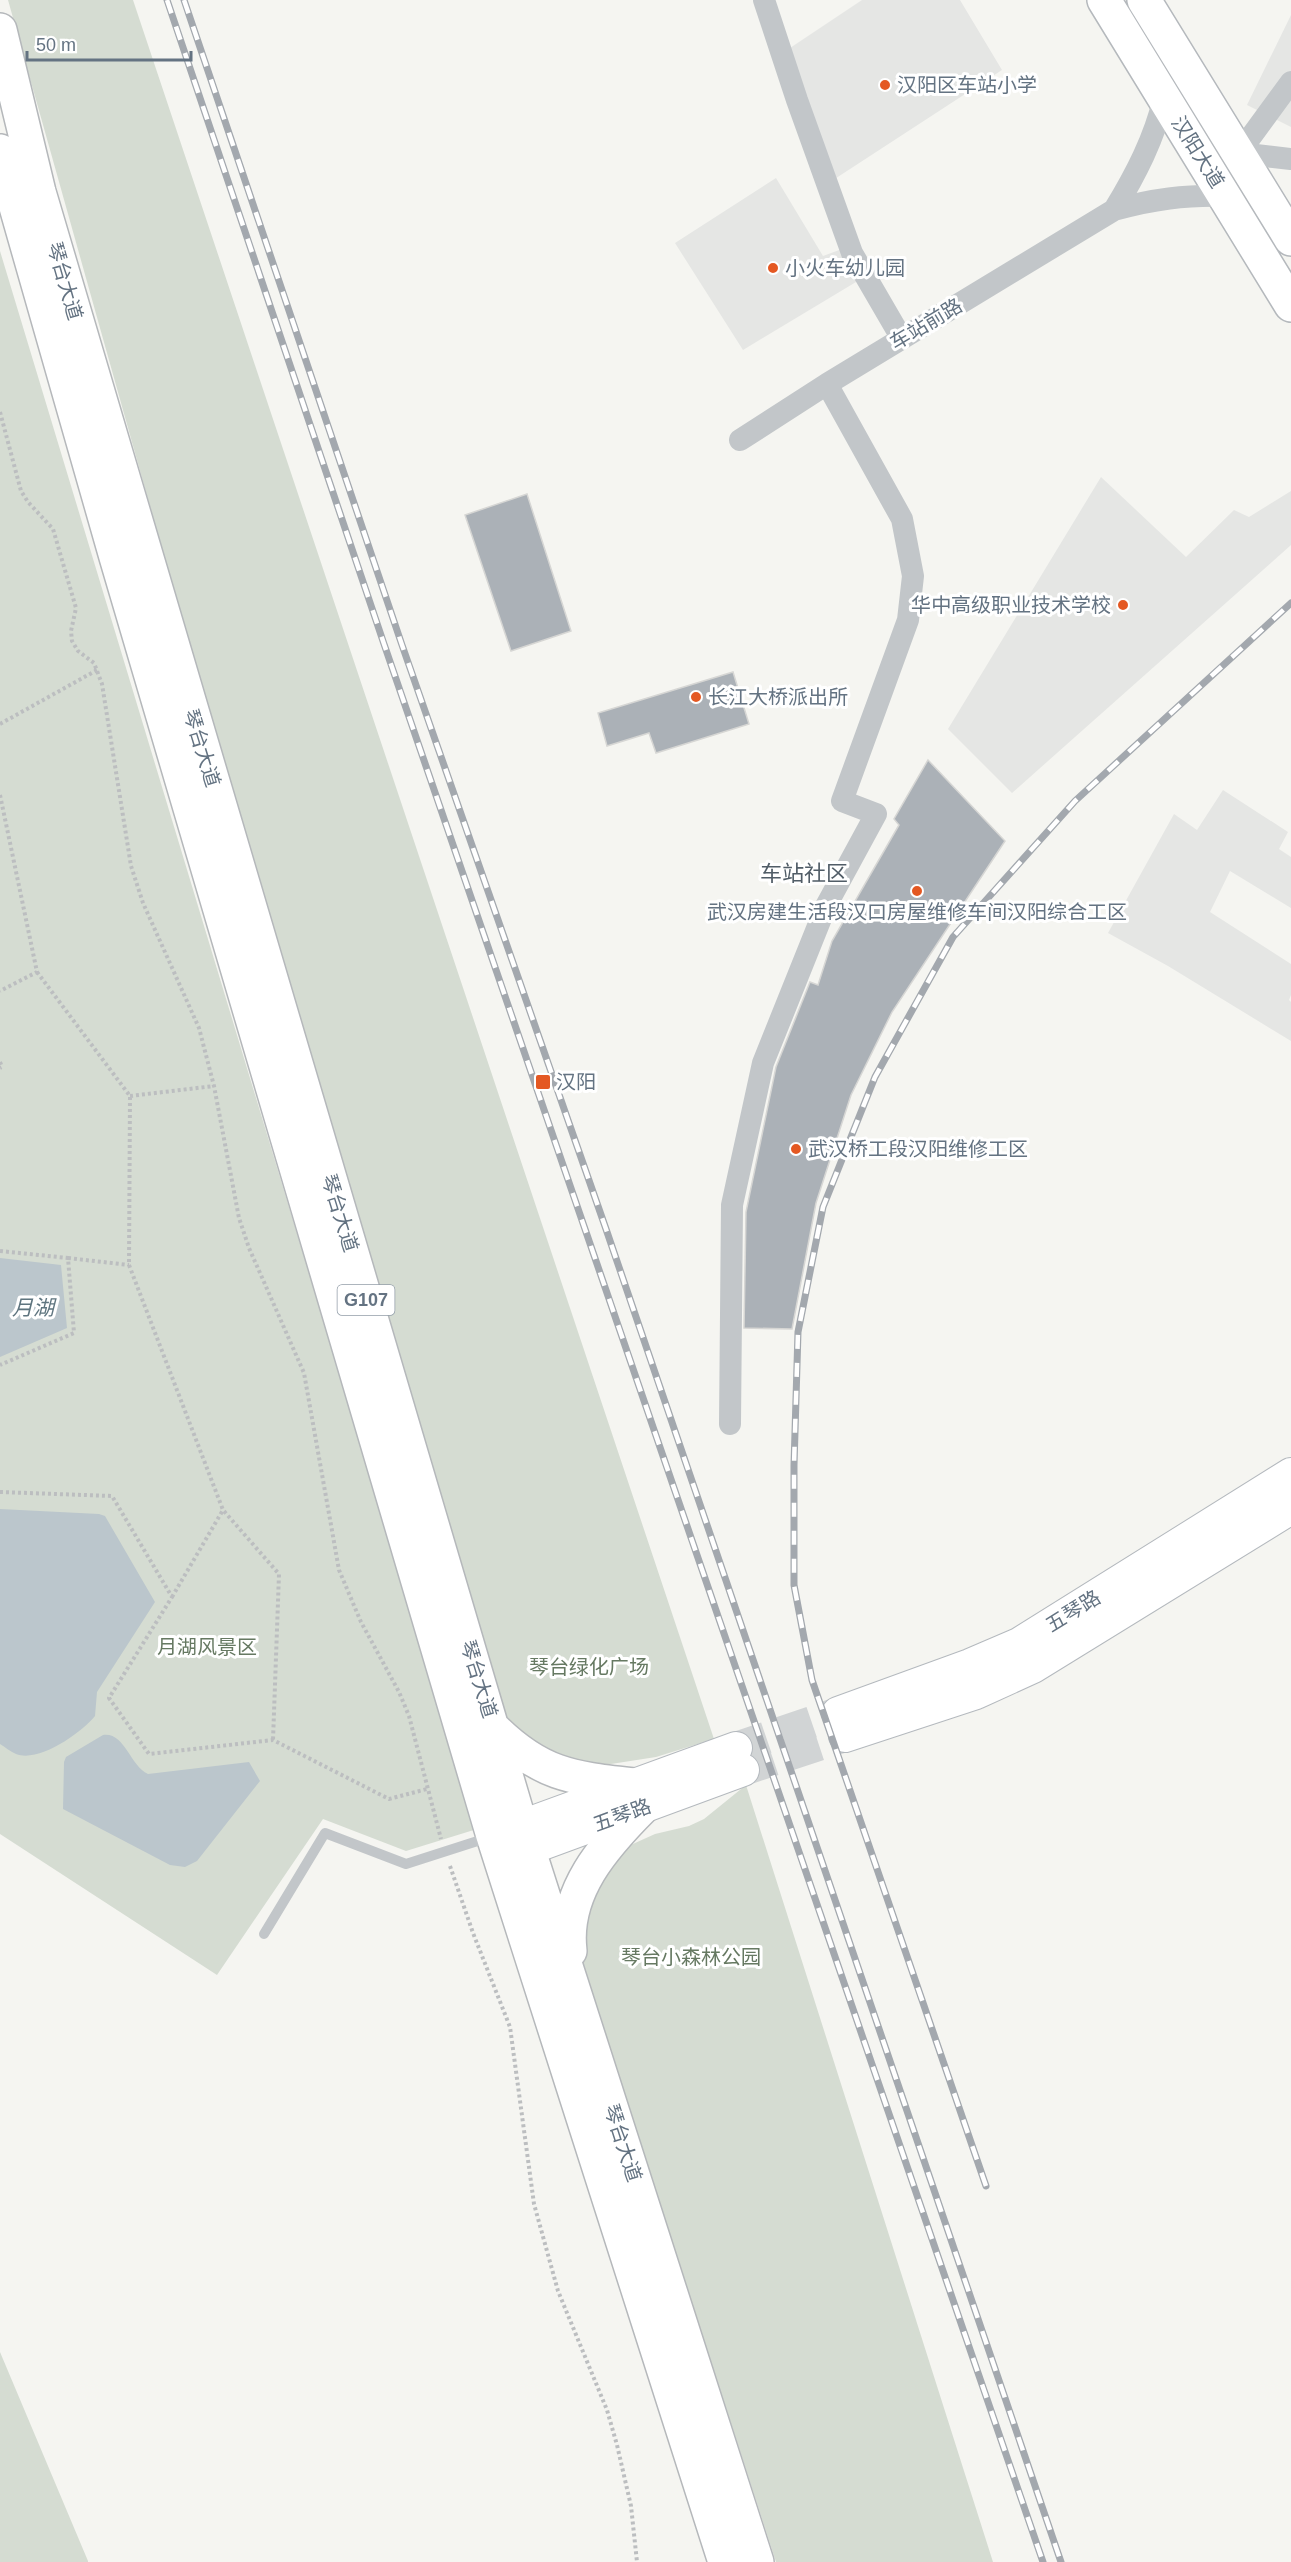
<svg xmlns="http://www.w3.org/2000/svg" width="1291" height="2562" viewBox="0 0 1291 2562" font-family="Helvetica,'Noto Sans SC',sans-serif">
	<style>
		.built { fill: #e5e6e4 }
		.green { fill: #d5dcd2 }
		.water { fill: #bbc6cc }
		.building { fill: #abb1b7; stroke: #d6d6d4; stroke-width: 1.5 }
		.lines { fill: none; stroke-linecap: round; stroke-linejoin: round }
		.secondary-tunnel { stroke: #d1d4d5; stroke-width: 32; stroke-dasharray: 32 16; stroke-linecap: butt }
		.secondary-casing { stroke: #b4b9be; stroke-width: 34 }
		.primary-casing { stroke: #b5b9bd; stroke-width: 36 }
		.trunk-casing { stroke: #b5b8bb; stroke-width: 36 }
		.path { stroke: #bcbec0; stroke-width: 4; stroke-dasharray: 3 3; stroke-linecap: butt }
		.service { stroke: #c2c6c9; stroke-width: 10 }
		.minor { stroke: #c2c6c9; stroke-width: 22 }
		.secondary { stroke: #fff; stroke-width: 32 }
		.primary { stroke: #fff; stroke-width: 33 }
		.trunk { stroke: #fff; stroke-width: 33 }
		.rail-casing { stroke: #a3a8ae; stroke-width: 7 }
		.rail { stroke: #fff; stroke-width: 4.5; stroke-dasharray: 14; stroke-linecap: butt }
		.poi-dot { fill: #e45822; stroke: #fff; stroke-width: 2 }
		.labels { text-anchor: middle; dominant-baseline: central; stroke-width: 6; stroke-linejoin: round; paint-order: stroke }
		.shield { fill: #fff; stroke: #929da8; stroke-width: 1.5 }
		.shield-label { font-size: 18px; font-weight: bold; fill: #647382 }
		.poi-label { font-size: 20px; fill: #647382; stroke: #fff; text-anchor: start }
		.street-label { font-size: 20px; fill: #647382; stroke: #fff }
		.park-label { font-size: 20px; fill: #667962; stroke: #fff }
		.water-label { font-size: 21px; font-style: italic; fill: #5f757f; stroke: #fff }
		.quarter-label { font-size: 22px; fill: #515d67; stroke: #fff }
	</style>
	<rect width="100%" height="100%" fill="#f5f5f1"/>
	<!-- built -->
	<path class="built" d="M862 0H960L1002 70 827 184 781 54Z
		M1291 15V127L1247 105Z
		M776 178 823 256 842 249 861 279 743 350 675 243Z
		M1101 477 1186 557 1234 510 1249 517 1291 491V545L1012 793 948 729Z
		M1223 790 1288 832 1279 849 1291 857V908L1230 871 1210 912 1291 964V995L1289 1000 1291 1002V1041L1168 966 1108 933 1174 814 1197 830Z"/>
	<!-- green -->
	<path class="green" d="M8 0H133L714 1739 656 1757 611 1764H590L545 1756 508 1720 501 1704 192 656Z
		M0 251 477 1829 406 1851 323 1819 217 1975 0 1834Z
		M746 1785 964 2471 993 2562H776L580 1958 585 1902 624 1848 655 1834 689 1826 704 1819Z
		M0 2352 88 2561V2562H0Z"/>
	<!-- water -->
	<path class="water" d="M0 1258 61 1265 67 1328 0 1357Z
		M0 1509 99 1514 105 1516 155 1602 97 1692 95 1716C81 1733 39 1763 16 1754 11 1752 5 1747 0 1744Z
		M103 1735C125 1732 130 1766 148 1774L249 1762 260 1781 197 1861 185 1867 170 1865 63 1809 64 1762 66 1757Z"/>
	<!-- building -->
	<path class="building" d="M527 494 571 631 511 651 465 515Z
		M733 672 749 724 656 753 649 733 607 746 598 713Z
		M928 760 1005 841 892 1012 851 1095 816 1203 792 1329 744 1328 746 1212 776 1067 810 982 818 985 832 941 899 825 894 819Z"/>
	<g class="lines">
		<!-- secondary-tunnel -->
		<path class="secondary-tunnel" d="M736 1748 838 1713
			M743 1770 845 1736"/>
		<defs>
			<path id="secondary" d="M838 1713 970 1665 1019 1644 1291 1474
				M845 1736 976 1693 1033 1667 1291 1508
				M497 1835 736 1748
				M504 1858 743 1770"/>
			<path id="primary" d="M1104 0 1291 305
				M1144 0 1291 239"/>
			<path id="trunk" d="M0 30 39 192 521 1826 757 2562
				M0 151 116 557 493 1836 725 2562
				M493 1728C540 1775 572 1778 634 1785
				M570 1951C563 1892 604 1846 643 1807"/>
		</defs>
		<!-- secondary casing -->
		<use href="#secondary" class="secondary-casing"/>
		<!-- primary casing -->
		<use href="#primary" class="primary-casing"/>
		<!-- trunk casing -->
		<use href="#trunk" class="trunk-casing"/>
		<!-- path -->
		<path class="path" d="M0 412 21 491 28 502 53 529 76 608 71 631 72 641 78 651 94 663 102 684 131 866 143 903 199 1028 214 1086 239 1218 249 1248 304 1373 339 1570 361 1622 399 1692 409 1716 441 1839
			M0 724 97 670
			M0 795 37 972 0 991
			M37 972 130 1096 129 1265 223 1510 279 1574 273 1740
			M0 1062 2 1067 0 1068
			M130 1096 214 1086
			M0 1251 68 1258 74 1333 0 1365
			M68 1258 129 1265
			M0 1492 112 1496 172 1597 109 1698 149 1754 273 1740 389 1799 427 1789
			M172 1597 223 1510
			M450 1866 473 1933 510 2027 534 2204 558 2291 607 2410 617 2445 631 2506 637 2562"/>
		<!-- service -->
		<path class="service" d="M264 1934 325 1833 406 1864 490 1837"/>
		<!-- minor -->
		<path class="minor" d="M764 0 797 100 852 253 902 339
			M1291 82 1239 153 1291 159
			M1114 210C1136 174 1154 139 1164 98
			M740 440 827 384 1114 210C1153 199 1185 195 1225 196
			M730 1424 732 1205 763 1063 826 906 876 814 842 801 908 620 913 576 902 519 827 384"/>
		<!-- secondary -->
		<use href="#secondary" class="secondary"/>
		<!-- primary -->
		<use href="#primary" class="primary"/>
		<!-- trunk -->
		<use href="#trunk" class="trunk"/>
		<defs>
			<path id="rail" d="M167 0 384 644 1043 2562
				M184 0 402 645 606 1229 1061 2562
				M986 2186 812 1680 794 1585V1465L798 1332 823 1207 875 1077 953 937 1075 801 1291 603"/>
		</defs>
		<!-- rail casing -->
		<use href="#rail" class="rail-casing"/>
		<!-- rail -->
		<use href="#rail" class="rail"/>
	</g>
	<!-- markers -->
	<g class="poi-dot">
		<circle cx="885" cy="85" r="6"/>
		<circle cx="773" cy="268" r="6"/>
		<circle cx="1123" cy="605" r="6"/>
		<circle cx="696" cy="697" r="6"/>
		<circle cx="917" cy="891" r="6"/>
		<rect x="535" y="1074" width="16" height="16" rx="3"/>
		<circle cx="796" cy="1149" r="6"/>
	</g>
	<g class="labels">
		<!-- shield labels -->
		<rect class="shield" x="337.5" y="1285" width="57" height="30" rx="4.5"/>
		<g class="shield-label">
			<text x="366" y="1300">G107</text>
		</g>
		<!-- poi labels -->
		<g class="poi-label">
			<text x="897" y="85">汉阳区车站小学</text>
			<text x="785" y="268">小火车幼儿园</text>
			<text x="1111" y="605" text-anchor="end">华中高级职业技术学校</text>
			<text x="708" y="697">长江大桥派出所</text>
			<text x="917" y="912" text-anchor="middle">武汉房建生活段汉口房屋维修车间汉阳综合工区</text>
			<text x="556" y="1082">汉阳</text>
			<text x="808" y="1149">武汉桥工段汉阳维修工区</text>
		</g>
		<!-- street labels -->
		<g class="street-label">
			<text transform="translate(1198 152) rotate(58)">汉阳大道</text>
			<text transform="translate(65 281) rotate(74)">琴台大道</text>
			<text transform="translate(926 324) rotate(-31)">车站前路</text>
			<text transform="translate(202 748) rotate(73)">琴台大道</text>
			<text transform="translate(340 1213) rotate(73)">琴台大道</text>
			<text transform="translate(1073 1611) rotate(-32)">五琴路</text>
			<text transform="translate(479 1679) rotate(73)">琴台大道</text>
			<text transform="translate(622 1815) rotate(-20)">五琴路</text>
			<text transform="translate(623 2143) rotate(72)">琴台大道</text>
		</g>
		<!-- park labels -->
		<g class="park-label">
			<text x="207" y="1647">月湖风景区</text>
			<text x="589" y="1667">琴台绿化广场</text>
			<text x="691" y="1957">琴台小森林公园</text>
		</g>
		<!-- water labels -->
		<g class="water-label">
			<text x="33" y="1307">月湖</text>
		</g>
		<!-- quarter labels -->
		<g class="quarter-label">
			<text x="804" y="873">车站社区</text>
		</g>
	</g>
	<!-- scale -->
	<path d="M27 51v9h164v-9" fill="none" stroke="#647382" stroke-width="3"/>
	<text x="36" y="51" font-size="18" fill="#647382" stroke="#ffffff" stroke-width="4.5" paint-order="stroke">50 m</text>
</svg>
